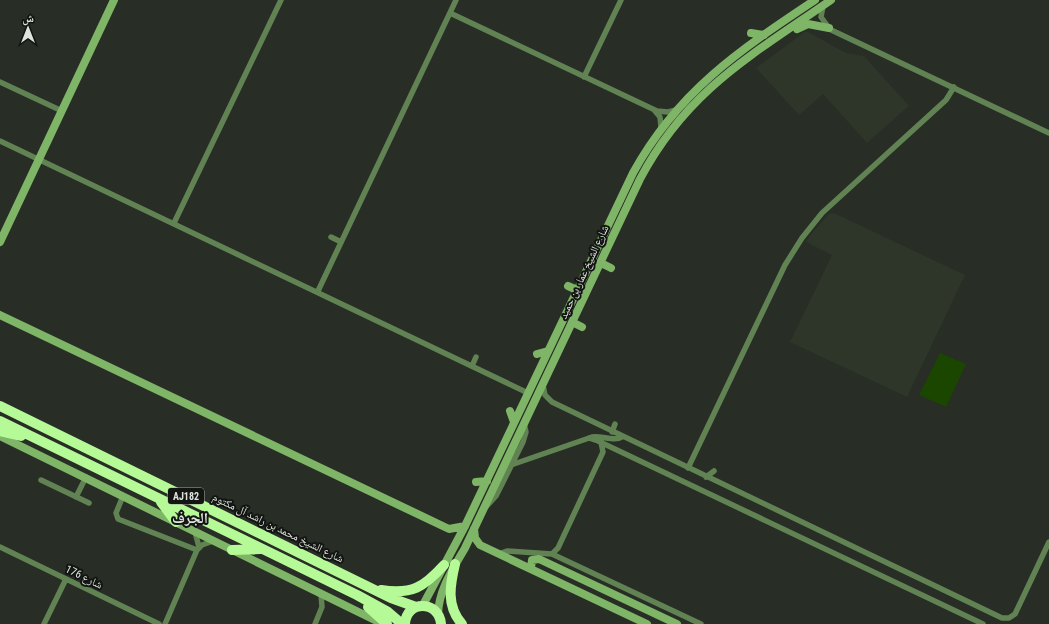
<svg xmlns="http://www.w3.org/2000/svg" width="1049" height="624" viewBox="0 0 1049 624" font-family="'Roboto Condensed','Noto Naskh Arabic',sans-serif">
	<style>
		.built { fill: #2d3629 }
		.green { fill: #1b4600 }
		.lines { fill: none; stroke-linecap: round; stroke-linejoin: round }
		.street { stroke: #618353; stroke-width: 5.5 }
		.secondary { stroke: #7eb566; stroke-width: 8 }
		.highway { stroke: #b6fa98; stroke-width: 10 }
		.labels { text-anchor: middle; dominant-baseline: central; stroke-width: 4; stroke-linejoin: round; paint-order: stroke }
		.shield { fill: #121511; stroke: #a2a5a0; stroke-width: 1 }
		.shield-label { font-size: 10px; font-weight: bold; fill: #dfe3de }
		.street-label { font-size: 11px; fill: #dfe3de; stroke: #121511 }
		.district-label { font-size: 15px; font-weight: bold; fill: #dfe3de; stroke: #121511 }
	</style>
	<rect width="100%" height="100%" fill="#282d26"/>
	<!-- built -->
	<path class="built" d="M806 31 846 53 864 56 909 106 867 143 823 94 799 115 756 68Z
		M834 213 965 275 907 397 790 342 832 255 806 242 811 234 829 214Z"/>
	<!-- green -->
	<path class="green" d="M940 353 966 364 946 407 919 395Z"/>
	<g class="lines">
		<!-- street -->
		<path class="street" d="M823 6 821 17 829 28
			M450 13 657 111 668 112 676 110
			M827 28 1049 133
			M584 77 621 0
			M0 82 62 111
			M655 111 660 117 661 127
			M0 141 528 393
			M174 223 281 0
			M331 237 341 242
			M318 291 456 0
			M472 366 476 357
			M543 385 545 395 552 402 1002 618H1009L1015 614 1049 542
			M612 432 615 424
			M589 438 598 441 983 624
			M511 465 592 437C601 435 614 442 622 437
			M688 468 785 265 802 238 822 213 946 100 954 87
			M706 477 714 471
			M41 480 89 503
			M123 496 116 513 118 519 197 550
			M76 497 86 477
			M486 507 496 496 523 442 526 432 524 423
			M195 532 199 547
			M0 547 159 624
			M498 554 507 551 552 554 701 624
			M552 554 558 548 603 452 601 442
			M44 624 66 579
			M165 624 197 550 202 545 213 541
			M315 624 322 607 321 594"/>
		<!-- secondary -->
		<path class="secondary" d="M797 29 808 24 829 28
			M751 33 764 35
			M0 242 114 0
			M601 263 611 268
			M568 286 577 290
			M0 315 449 529 465 526
			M572 322 582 327
			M537 354 548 351
			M510 411 514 422
			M0 436 383 624
			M476 482 487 481
			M474 529 475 538 480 545 647 624
			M531 568 532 560 539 559 677 624
			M423 605 465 526 633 173C678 91 740 50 815 0
			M438 614C439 589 453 569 465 548L640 179C687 90 752 55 831 0"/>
		<!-- highway -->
		<path class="highway" d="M0 406 391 598 416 607
			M0 421 357 595 388 612 402 624
			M0 431 21 436
			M161 502 176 522
			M232 550 260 549
			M455 564C450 585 446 606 462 624
			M381 590C412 595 424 587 444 565
			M368 607 387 624
			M405 624C406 600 439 600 441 624"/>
	</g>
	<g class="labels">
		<!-- shield labels -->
		<rect class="shield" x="168" y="488" width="36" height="16" rx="3"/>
		<g class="shield-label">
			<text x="186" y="496">AJ182</text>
		</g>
		<!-- street labels -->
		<g class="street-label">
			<text transform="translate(584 272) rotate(-65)">شارع الشيخ عمار بن حميد</text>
			<text transform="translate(278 528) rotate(26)">شارع الشيخ محمد بن راشد آل مكتوم</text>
			<text transform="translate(84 577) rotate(26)">شارع 176</text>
		</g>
		<!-- district labels -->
		<g class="district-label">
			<text x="190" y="518">الجرف</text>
		</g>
	</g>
	<!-- north arrow -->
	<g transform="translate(28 28)" stroke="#121511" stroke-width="3" paint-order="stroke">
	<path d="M0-3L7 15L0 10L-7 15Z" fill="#dfe3de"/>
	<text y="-6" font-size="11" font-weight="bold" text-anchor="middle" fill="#dfe3de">ش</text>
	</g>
</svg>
